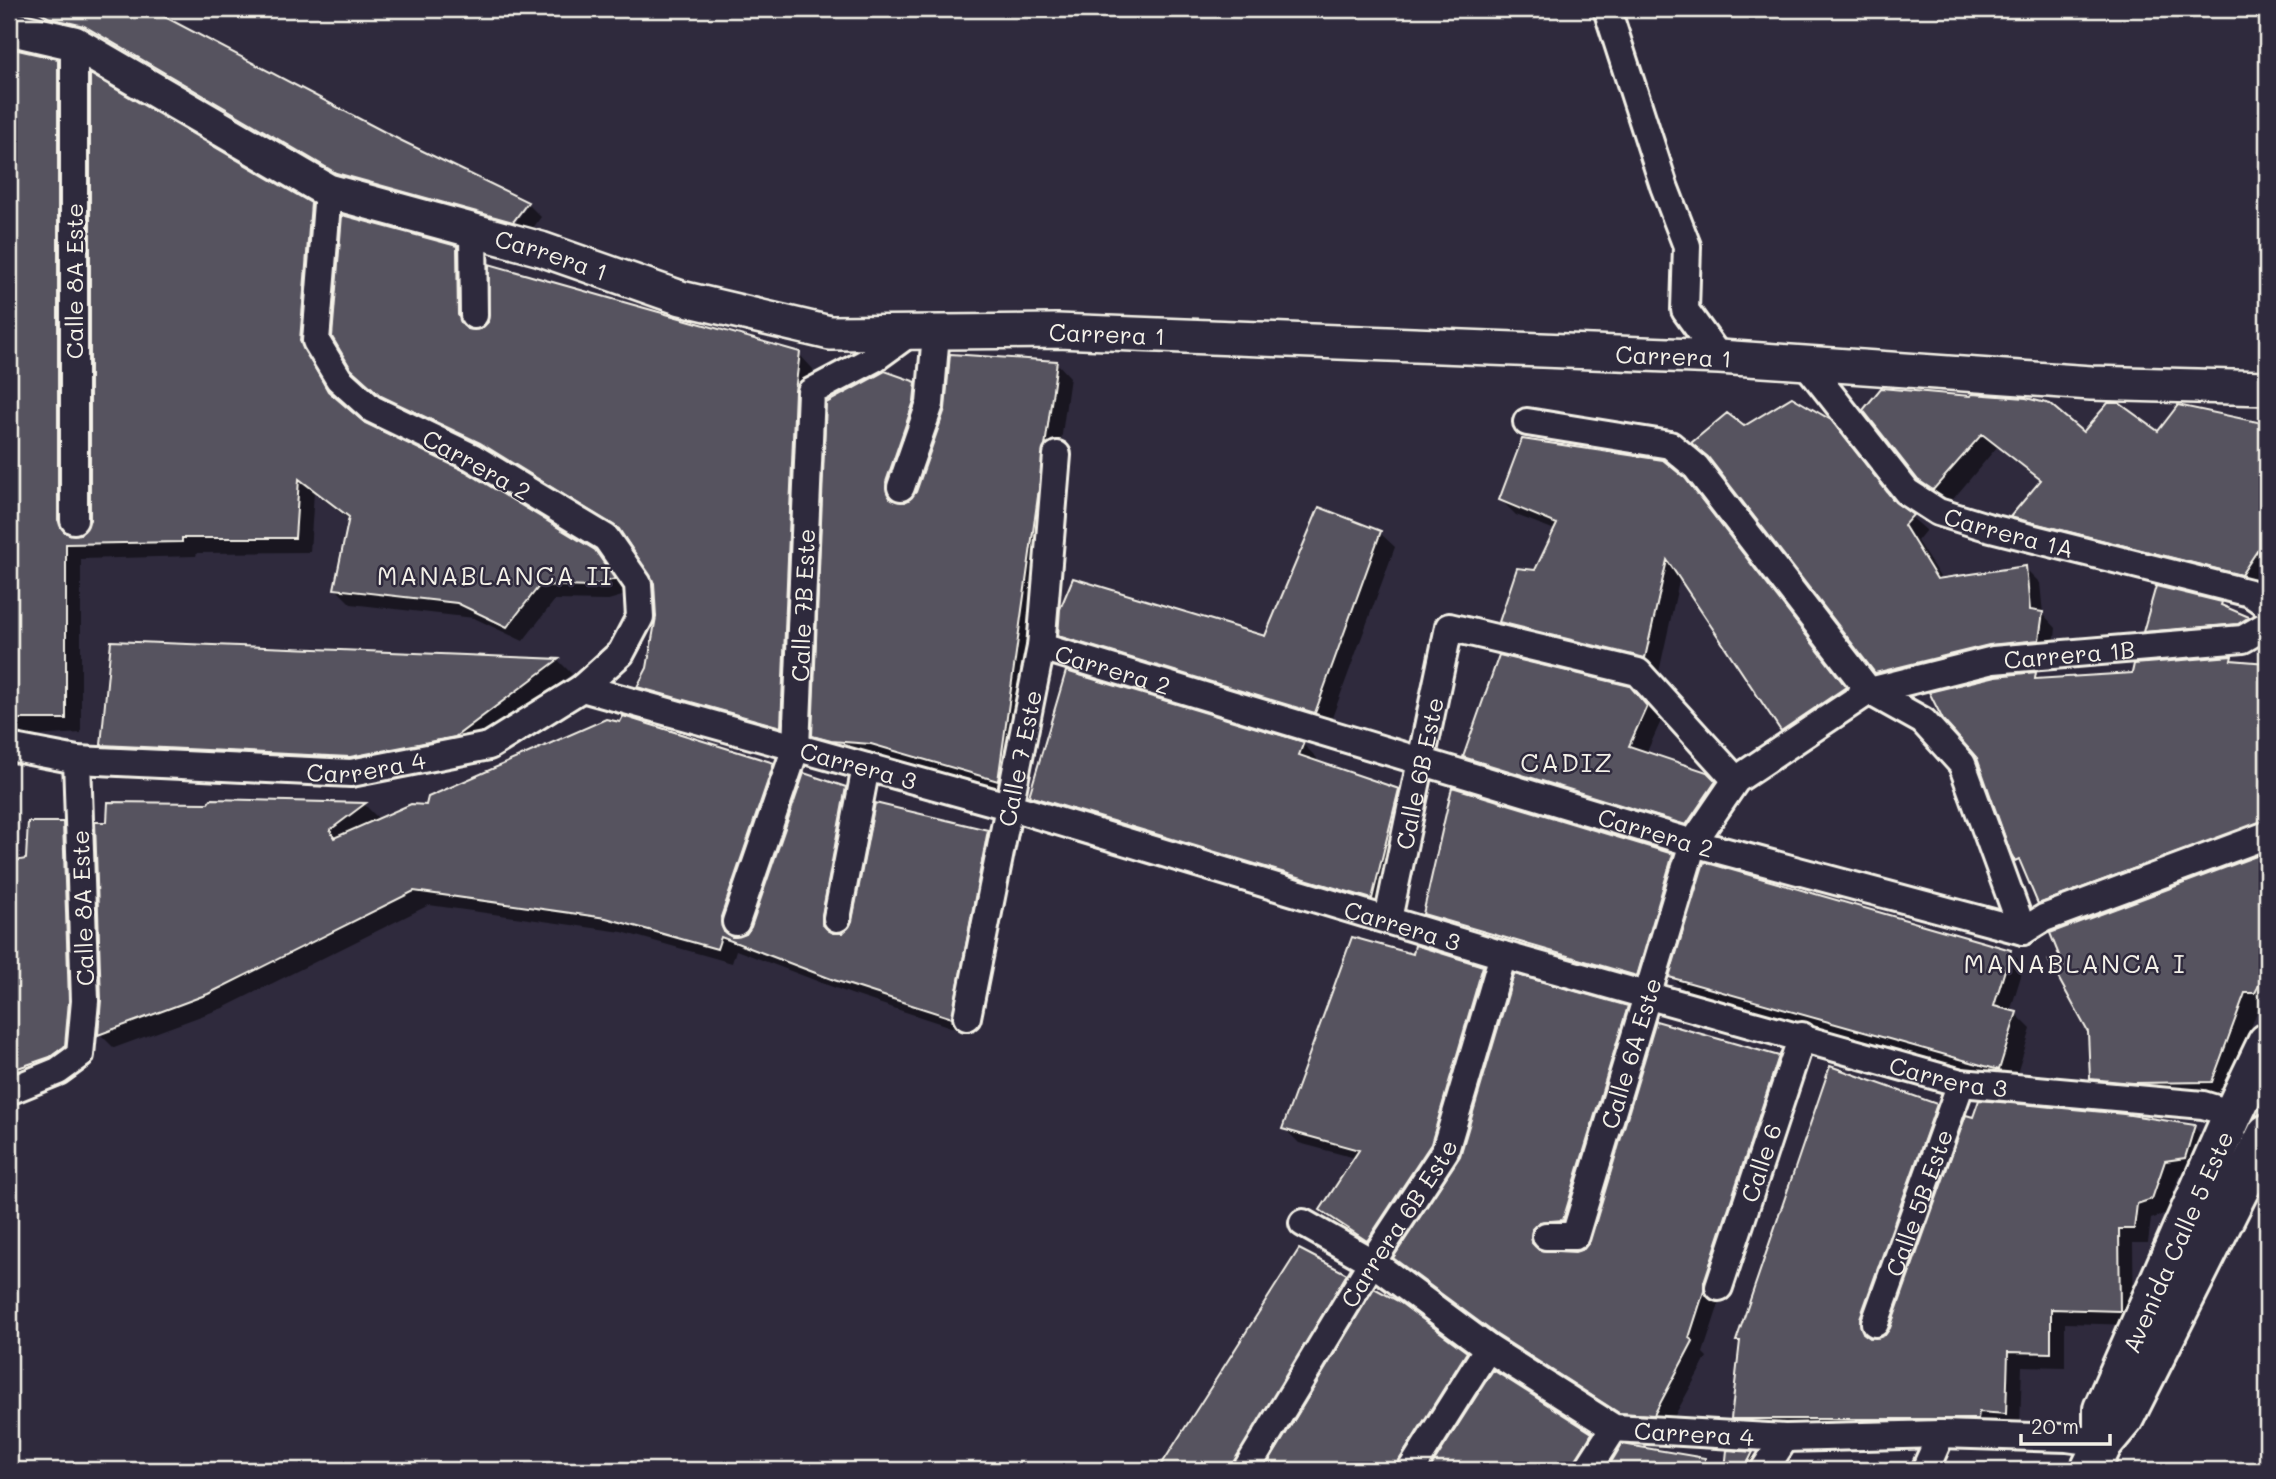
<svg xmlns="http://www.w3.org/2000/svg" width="2276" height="1479" viewBox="0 0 2276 1479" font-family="Mali,sans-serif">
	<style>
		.shadow { fill: #0007; fill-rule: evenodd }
		.building { fill: #56525f; stroke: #f4f1e8; stroke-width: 2 }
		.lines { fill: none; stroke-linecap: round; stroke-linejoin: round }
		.minor-casing { stroke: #f4f1e8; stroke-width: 32 }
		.tertiary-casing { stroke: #f4f1e8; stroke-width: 38 }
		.primary-casing { stroke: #f4f1e8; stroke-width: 44 }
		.minor { stroke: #2f2a3d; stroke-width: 26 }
		.tertiary { stroke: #2f2a3d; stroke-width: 33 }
		.primary { stroke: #2f2a3d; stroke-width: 38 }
		.labels { text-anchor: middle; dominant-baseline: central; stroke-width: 5; stroke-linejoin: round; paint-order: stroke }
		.street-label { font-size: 24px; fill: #f4f1e8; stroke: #2f2a3d }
		.neighbourhood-label { font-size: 26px; letter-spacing: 2px; fill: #f4f1e8; stroke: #2f2a3d }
	</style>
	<rect width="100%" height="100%" fill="#2f2a3d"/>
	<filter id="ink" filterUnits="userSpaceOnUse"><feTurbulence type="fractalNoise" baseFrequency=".0143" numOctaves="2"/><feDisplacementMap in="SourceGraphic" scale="14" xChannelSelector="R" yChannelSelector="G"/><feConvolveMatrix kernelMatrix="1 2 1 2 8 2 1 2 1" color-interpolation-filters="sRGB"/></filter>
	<g filter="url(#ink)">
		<!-- shadow -->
		<path class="shadow" d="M49 9H146L397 140 527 203 541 217 528 235 352 187 61 28 46 14ZM523 206H527L510 230 507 228Z
			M9 49 57 61 73 76V535L82 536 310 205 326 220 315 357 341 405 364 424 594 551 629 594 605 601 555 600 523 641 474 618 351 604 336 589 350 520 314 492 310 552 197 553 196 556 81 559V733L36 736 9 732Z
			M457 248 471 262 472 331 799 354 813 369 809 407 795 740 654 701 639 687 649 668 657 617 653 574 624 534 496 457 397 410 368 383Z
			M1056 362 1070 377 1012 794 886 758 829 750 814 735 828 404 915 384 930 399 900 498 905 504Z
			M2178 407 2267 426V572L2256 588 2027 531 2013 517 2042 482 1997 447 1949 504 1919 479 1865 410 2083 435 2158 434Z
			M1829 422 1901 508 1926 530 1917 541 1942 580 2025 568 2040 583 2043 614 2056 628 2053 654 1891 687 1876 672 1744 429Z
			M1683 479 1699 495 1859 702 1797 744 1782 730 1680 577 1659 672 1516 636 1501 622 1536 572 1555 530 1516 515 1501 500Z
			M1380 533 1395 547 1329 726 1074 650 1060 635 1266 638Z
			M2157 588 2221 604 2248 619 2262 632 2160 645 2145 631Z
			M113 643 558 660 572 674 469 751 365 771 117 759 103 745Z
			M2232 658 2236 662 2267 665V838L2054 917 2039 903 2025 868 2017 860 2035 674 2042 681 2133 675 2136 666Z
			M1644 703 1661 721 1646 754 1706 773 1722 789 1701 838 1480 771 1465 757Z
			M1303 744 1317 758 1316 763 1398 791 1413 805 1387 913 1045 810 1031 795Z
			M773 764 787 779 735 932 736 938 747 936 845 789 860 804 836 935 844 934 987 832 1002 846 966 1032 851 994 736 950 732 963 622 932 429 905 223 1008 114 1048 100 1034 109 823 209 805 212 800 365 805 380 820 427 807Z
			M63 824 77 838 79 1061 9 1092V863L28 860Z
			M2267 854V1007L2259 1006 2226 1096 2148 1097 2106 1093 2092 1078 2089 1031 2052 934Z
			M1672 855 1687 870 1651 989 1439 928 1425 914Z
			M2010 951 2024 966 2010 1012 2016 1014 2031 1029 2014 1083 1686 991 1671 977Z
			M1415 956 1483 967 1497 982 1445 1159 1382 1254 1337 1224 1323 1210 1355 1158 1299 1143 1284 1128Z
			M1627 1008 1641 1022 1578 1234 1546 1244V1252L1575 1254 1585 1251 1778 1057 1792 1072 1718 1297V1307L1703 1353 1707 1357 1668 1428 1635 1426 1513 1349 1410 1272 1396 1258 1462 1157Z
			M1936 1106 1950 1120 1874 1333 1875 1339 1886 1337 2194 1127 2208 1141 2200 1172 2179 1175 2167 1213 2151 1219 2148 1243H2133L2134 1325 2065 1323V1367L2022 1366 2020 1428 1747 1433 1733 1418 1741 1344 1738 1340Z
			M1300 1251 1345 1275 1360 1290 1250 1470H1160Z
			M1375 1291 1466 1353 1480 1368 1416 1470H1266Z
			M1493 1372 1591 1434 1606 1449 1593 1470H1432Z
			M1623 1446 1727 1464 1729 1452 1752 1454 1767 1468 1608 1470Z"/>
		<!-- building -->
		<path class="building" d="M34 9H150L398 139 528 202 513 222 336 173 84 26 50 18Z
			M9 48 58 59V520L66 533 81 534 90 520V74L311 203 300 341 328 391 365 423 465 471 595 550 615 579 589 587 540 585 507 627 457 603 334 589 349 517 299 479 295 538H182V542L66 544V719H9Z
			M342 215 457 246 458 315 467 329H481L488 322 489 264 800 352 795 391 781 727 637 687 647 668 656 617 654 583 619 529 480 443 381 396 351 369 332 337Z
			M950 354 1057 361 998 781 871 744 831 741 812 736 826 403 885 371 916 382 914 401 886 482 890 498 905 502 916 492 945 409Z
			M1881 388 1970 396 1972 394 2026 398 2050 404 2083 432 2108 403H2119L2158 431 2178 405 2267 424V536L2241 575 2010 517 2041 480 1982 434 1933 490 1918 480 1863 410Z
			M1792 397 1831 420 1895 502 1913 515 1904 525 1937 579 2026 566 2030 610 2043 612 2039 640 1989 645 1875 673 1708 457 1691 443 1727 413 1744 426Z
			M1522 439 1663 460 1685 478 1846 687 1781 731 1667 560 1645 658 1499 622 1517 568 1535 570 1557 524 1499 500Z
			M1319 507 1381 531 1315 713 1058 636 1060 609 1073 578 1265 636Z
			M2156 586 2222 602 2221 605 2249 617 2238 624 2143 632Z
			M111 641 465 655 559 659 455 737 350 757 101 745Z
			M1499 655 1630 686 1647 706 1629 746 1707 772 1716 781 1686 825 1463 757Z
			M2232 656 2231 660 2267 663V820L2038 904 2019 859 2015 861 2011 854 1977 758 1943 720 1929 692 1996 676 2036 672 2035 679 2132 673 2134 664Z
			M1066 671 1304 742 1299 755 1399 789 1372 899 1029 796Z
			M623 716 774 763 721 917 724 932 732 937 746 934 751 927 804 773 846 787 822 915V924L833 933H843L852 921 875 803 988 830 952 1018 834 980 721 937 717 949 606 918 414 891 208 994 98 1035 101 1000 95 822H107L108 802 208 803 211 799 366 803 330 830 334 838 411 804 426 805 428 797 606 719 620 722Z
			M1452 787 1673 854 1637 976 1423 914Z
			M28 822H63L69 1001 65 1046 50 1057 9 1071V862L26 859Z
			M2267 852V970L2255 993H2245L2212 1082 2133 1083 2090 1079 2088 1032 2049 961 2063 965 2050 933Z
			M1704 862 2011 950 1994 1006 2017 1012 1999 1070 1669 977Z
			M1352 937 1413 954 1415 945 1483 966 1431 1144 1367 1241 1320 1210 1359 1150 1282 1129Z
			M1514 974 1628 1006 1563 1220 1539 1222 1532 1229V1243L1539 1250 1575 1252 1584 1249 1590 1241 1656 1021 1779 1056 1704 1282V1291L1689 1338 1693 1341 1654 1415 1619 1413 1497 1335 1393 1258 1460 1156Z
			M1830 1066 1937 1104 1860 1318 1863 1333 1870 1338 1885 1335 1890 1328 1966 1115 1973 1117 1979 1100 2124 1114 2195 1125 2185 1158 2165 1161 2152 1199 2137 1204 2134 1229H2119L2120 1311 2051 1309V1353L2008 1352 2006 1414 1979 1412 1978 1419H1731L1740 1341H1736Z
			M1299 1249 1347 1274 1230 1470H1158Z
			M1374 1288 1398 1301 1467 1352 1398 1462 1395 1470H1264Z
			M1493 1370 1592 1433 1571 1470H1429Z
			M1622 1444 1705 1458 1704 1470H1609L1607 1469Z
			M1727 1450 1753 1452 1744 1470H1725Z"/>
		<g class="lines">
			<defs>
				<g id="minor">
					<path d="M1607 9 1664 186 1687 246 1685 310 1719 357"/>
					<path d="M473 230 474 315"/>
					<path id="s1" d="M1808 366 1907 492 1938 512 1987 527 2250 593 2267 605"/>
					<path d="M1527 422 1670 445 1696 467 1869 691 1923 721 1962 764 2023 931"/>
					<path d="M901 487 930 404 936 333"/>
					<path d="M74 520V43"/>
					<path id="s2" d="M1041 647 1693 843 2023 931 2044 918 2267 835"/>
					<path id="s3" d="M582 688 1011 807 1503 955 1961 1083 2203 1105 2233 1114"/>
					<path id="s4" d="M9 747 77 760 351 773 489 746 582 688 621 653 640 617 638 584 606 538 472 457 372 409 339 379 316 341 328 191"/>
					<path d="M837 918 866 767"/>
					<path id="s5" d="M1388 919 1449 627 1638 672 1736 780"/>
					<path id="s6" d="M736 922 796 747 811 392 875 358 908 334"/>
					<path id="s7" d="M967 1017 1041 647 1057 455"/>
					<path d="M9 1091 58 1071 80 1055 85 1001 77 760"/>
					<path id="s8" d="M1303 1223 1372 1262 1488 1348 1614 1428 1785 1438 1941 1434 2067 1438 2103 1443"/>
					<path id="s9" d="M1546 1236H1575L1693 843 1736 780 1869 691 1993 660 2243 639 2267 625"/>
					<path id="s10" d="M1719 1287 1802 1036"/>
					<path id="s11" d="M1875 1323 1961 1083"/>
					<path id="s12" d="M1246 1470 1372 1262 1445 1151 1503 955"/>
					<path d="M1411 1470 1488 1348"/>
					<path d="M1587 1470 1614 1428"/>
					<path d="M1764 1470 1785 1438"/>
					<path d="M1925 1470 1941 1434"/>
				</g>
				<g id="tertiary">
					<path id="s13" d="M9 28 74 43 328 191 541 249 681 298 830 333 1057 331 1719 357 2091 383 2267 388"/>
				</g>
				<g id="primary">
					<path id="s14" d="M2103 1443V1409L2233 1114 2267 1043"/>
					<path d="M2090 1470 2103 1443 2124 1418 2267 1134"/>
				</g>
			</defs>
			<!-- minor casing -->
			<use href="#minor" class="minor-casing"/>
			<!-- tertiary casing -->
			<use href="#tertiary" class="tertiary-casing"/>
			<!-- primary casing -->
			<use href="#primary" class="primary-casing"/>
			<!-- minor -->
			<use href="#minor" class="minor"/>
			<!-- tertiary -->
			<use href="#tertiary" class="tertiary"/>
			<!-- primary -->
			<use href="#primary" class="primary"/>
		</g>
	</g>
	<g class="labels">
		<!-- street labels -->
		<g class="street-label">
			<text stroke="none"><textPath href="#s13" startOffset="593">Carrera 1</textPath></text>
			<text transform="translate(73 281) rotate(-90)">Calle 8A Este</text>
			<text stroke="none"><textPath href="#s13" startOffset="1160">Carrera 1</textPath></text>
			<text stroke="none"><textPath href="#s13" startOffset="1727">Carrera 1</textPath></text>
			<text transform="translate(477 464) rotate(29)">Carrera 2</text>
			<text stroke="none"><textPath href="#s1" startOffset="271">Carrera 1A</textPath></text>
			<text stroke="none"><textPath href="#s6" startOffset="327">Calle 7B Este</textPath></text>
			<text stroke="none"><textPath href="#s9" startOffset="880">Carrera 1B</textPath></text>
			<text stroke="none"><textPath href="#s2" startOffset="75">Carrera 2</textPath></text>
			<text stroke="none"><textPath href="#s7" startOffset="264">Calle 7 Este</textPath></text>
			<text stroke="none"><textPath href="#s4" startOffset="359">Carrera 4</textPath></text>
			<text stroke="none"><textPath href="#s3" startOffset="287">Carrera 3</textPath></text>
			<text stroke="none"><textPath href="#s5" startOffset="149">Calle 6B Este</textPath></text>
			<text stroke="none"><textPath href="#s2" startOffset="642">Carrera 2</textPath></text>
			<text transform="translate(82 908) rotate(-92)">Calle 8A Este</text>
			<text stroke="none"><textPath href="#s3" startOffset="854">Carrera 3</textPath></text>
			<text stroke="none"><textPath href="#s9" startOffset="220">Calle 6A Este</textPath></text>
			<text stroke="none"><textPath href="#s3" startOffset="1421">Carrera 3</textPath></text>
			<text stroke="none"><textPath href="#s10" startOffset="131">Calle 6</textPath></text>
			<text stroke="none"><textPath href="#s11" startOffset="128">Calle 5B Este</textPath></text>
			<text stroke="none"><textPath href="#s12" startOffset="290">Carrera 6B Este</textPath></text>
			<text stroke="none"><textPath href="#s14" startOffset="217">Avenida Calle 5 Este</textPath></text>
			<text stroke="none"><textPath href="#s8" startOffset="453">Carrera 4</textPath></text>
		</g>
		<!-- neighbourhood labels -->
		<g class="neighbourhood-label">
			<text x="495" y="575">MANABLANCA II</text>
			<text x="1567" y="762">CADIZ</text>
			<text x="2075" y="963">MANABLANCA I</text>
		</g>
	</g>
	<!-- margin -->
	<rect width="2276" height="1479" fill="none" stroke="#2f2a3d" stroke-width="35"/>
	<rect x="18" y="18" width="2241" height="1444" fill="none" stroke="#f4f1e8" stroke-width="2.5" filter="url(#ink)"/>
	<!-- scale -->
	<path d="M2021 1434v10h89v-10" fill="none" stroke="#f4f1e8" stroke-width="3.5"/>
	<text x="2031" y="1434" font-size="21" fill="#f4f1e8" stroke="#2f2a3d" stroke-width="5" paint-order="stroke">20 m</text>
</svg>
